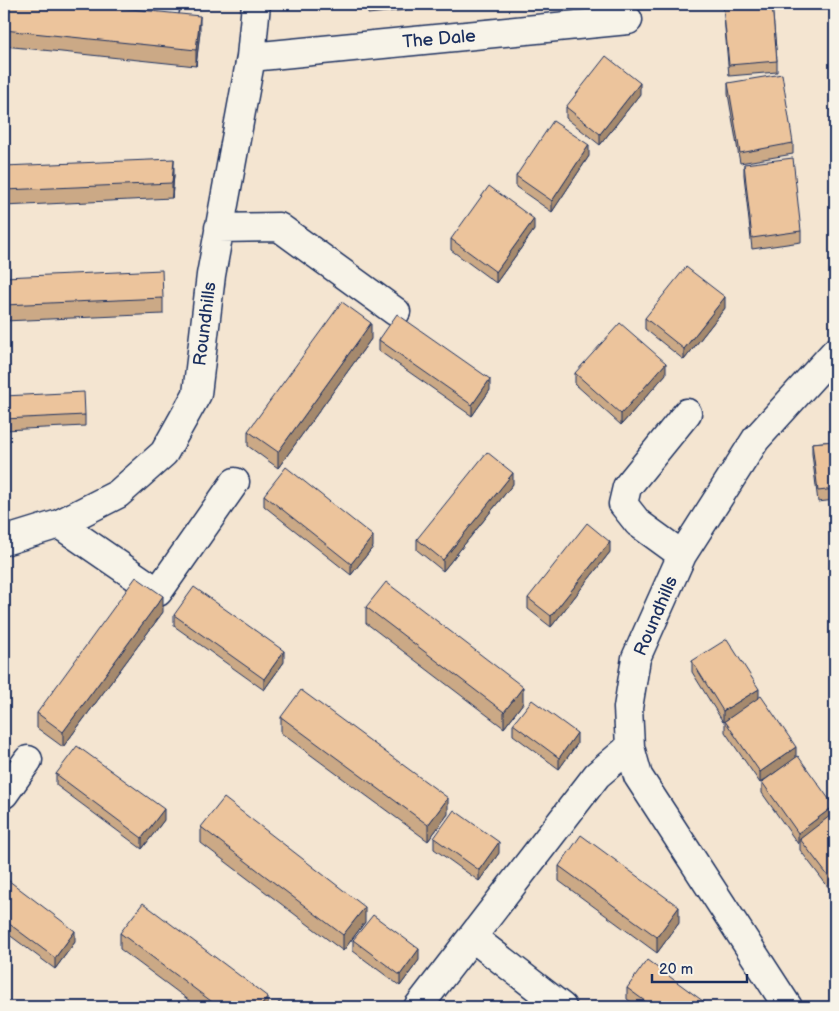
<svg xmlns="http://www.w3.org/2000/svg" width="839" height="1011" viewBox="0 0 839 1011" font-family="'Balsamiq Sans',sans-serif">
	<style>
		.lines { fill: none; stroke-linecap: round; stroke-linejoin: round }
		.minor-casing { stroke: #1b2f5e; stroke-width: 31 }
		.minor { stroke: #f7f3e8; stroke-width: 28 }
		.wall { fill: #cba986; stroke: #1b2f5e }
		.shaded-wall { fill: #a5896d; stroke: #1b2f5e }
		.building { fill: #ecc49c; stroke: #1b2f5e }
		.labels { text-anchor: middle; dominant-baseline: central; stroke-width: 4; stroke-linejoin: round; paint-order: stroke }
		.street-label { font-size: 18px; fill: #1b2f5e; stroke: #f7f3e8 }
	</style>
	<rect width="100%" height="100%" fill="#f4e5d1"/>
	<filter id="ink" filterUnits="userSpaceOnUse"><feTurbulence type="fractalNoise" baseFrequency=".02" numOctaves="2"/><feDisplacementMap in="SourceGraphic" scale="10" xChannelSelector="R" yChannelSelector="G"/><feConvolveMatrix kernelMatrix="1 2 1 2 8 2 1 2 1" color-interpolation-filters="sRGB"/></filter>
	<g filter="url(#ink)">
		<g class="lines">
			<defs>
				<path id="minor" d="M98 4 165 9
					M251 57 628 20
					M219 228 279 227 396 312
					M59 524 158 592 235 482
					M4 541 59 524 118 494 164 453 197 394 211 275 251 57 256 4
					M682 555 638 523 623 504 627 487 687 413
					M4 794 28 760
					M472 937 562 1007
					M418 1007 597 775 630 747
					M788 1007 638 776 630 747 628 708 636 658 682 555 756 439 835 352"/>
			</defs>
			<!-- minor casing -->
			<use href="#minor" class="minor-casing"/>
			<!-- minor -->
			<use href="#minor" class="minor"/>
		</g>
		<!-- wall -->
		<path class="wall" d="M4 4 200 31 196 66 4 46Z
			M367 4H406V10L368 14Z
			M723 4H772L777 61V72L729 76Z
			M728 83 793 143V154L740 163 728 94Z
			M640 94 600 145 566 118V107Z
			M589 156 552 212 516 187V176Z
			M744 164 801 231V242L752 249 744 175Z
			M4 166 174 175 172 198 4 206Z
			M534 230 496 283 451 250V239Z
			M4 277 163 298V314L4 321Z
			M725 308 684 360 645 329V318Z
			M371 339 278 468 248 446V431Z
			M379 340 490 390 472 416 379 351Z
			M575 373 666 374 621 425 575 384Z
			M4 396 85 415V426L4 430Z
			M835 441V500L818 502 812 454V443Z
			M513 484 443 571 417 550V539Z
			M264 495 373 547 351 575 264 506Z
			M610 552 551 627 528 609V598Z
			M366 607 523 703 504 728 366 623Z
			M163 612 63 747 37 728V713Z
			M174 615 284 662 264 690 174 626Z
			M692 661 759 698 796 757 834 813 835 812V896L800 850V842L798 844 762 793V782L766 779 760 783 725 732V721L723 722 692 672Z
			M281 717 448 814 428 841 281 733Z
			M513 724 577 744 559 769 513 735Z
			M56 774 164 820 142 849 56 785Z
			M201 827 365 922 343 951 201 843Z
			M434 838 499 853 479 881 434 849Z
			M559 866 679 923 657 953 559 881Z
			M4 877 75 942 55 969 4 931Z
			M120 933 268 1007H198L120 949Z
			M353 940 419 960 400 986 353 951Z
			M627 988 711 1007H638L627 999Z"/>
		<!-- shaded-wall -->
		<path class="shaded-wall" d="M200 16V31L196 66V50Z
			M640 83V94L600 145V134Z
			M589 145V156L552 212V201Z
			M174 159V175L172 198V183Z
			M534 219V230L496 283V272Z
			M725 297V308L684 360V349Z
			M371 323V339L278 468V452Z
			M666 363V374L621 425V414Z
			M490 379V390L472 416V405Z
			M513 473V484L443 571V560Z
			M373 536V547L351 575V564Z
			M610 542V552L551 627V616Z
			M163 596V612L63 747V732Z
			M284 651V662L264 690V679Z
			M523 687V703L504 728V712Z
			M759 689V700L723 722V711Z
			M577 733V744L559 769V758Z
			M796 747V758L760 783V772Z
			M448 798V814L428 841V825Z
			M834 806V817L800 839V842L798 844V833Z
			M164 809V820L142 849V838Z
			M499 842V853L479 881V870Z
			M365 907V922L343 951V935Z
			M679 907V923L657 953V937Z
			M75 931V942L55 969V958Z
			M419 949V960L400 986V975Z
			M268 997V1007H260Z"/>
		<!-- building -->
		<path class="building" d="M4 4H81L200 16 196 50 4 30Z
			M723 4H772L777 61 729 65Z
			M606 56 640 83 600 134 566 107Z
			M782 74 793 143 740 153 728 83Z
			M553 121 589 145 552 201 516 176Z
			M793 158 801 231 752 238 744 164Z
			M174 159 172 183 4 190V166Z
			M489 186 534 219 496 272 451 239Z
			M686 267 725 297 684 349 645 318Z
			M162 270 163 298 4 305V277Z
			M342 302 371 323 278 452 248 431Z
			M397 314 490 379 472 405 379 340Z
			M620 323 666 363 621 414 575 373Z
			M84 392 85 415 4 419V396Z
			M835 441V489L818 491 812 443Z
			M487 452 513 473 443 560 417 539Z
			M286 467 373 536 351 564 264 495Z
			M587 523 610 542 551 616 528 598Z
			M136 577 163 596 63 732 37 713Z
			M386 582 523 687 504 712 366 607Z
			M194 587 284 651 264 679 174 615Z
			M727 639 759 689 723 711 692 661Z
			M301 690 448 798 428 825 281 717Z
			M761 696 796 747 760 772 725 721Z
			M532 700 577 733 559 758 513 724Z
			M77 746 164 809 142 838 56 774Z
			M798 756 834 806 798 833 762 782Z
			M224 798 365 907 343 935 201 827Z
			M454 810 499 842 479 870 434 838Z
			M835 812V885L800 839Z
			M581 835 679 907 657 937 559 866Z
			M4 877 75 931 55 958 4 920Z
			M143 903 268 997 260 1007H219L120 933Z
			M373 915 419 949 400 975 353 940Z
			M647 960 711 1007H653L627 988Z
			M279 1002 285 1007H276Z"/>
	</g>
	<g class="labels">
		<!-- street labels -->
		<g class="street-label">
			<text transform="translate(439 39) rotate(-5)">The Dale</text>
			<text transform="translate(205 324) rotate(-83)">Roundhills</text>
			<text transform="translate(656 616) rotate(-67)">Roundhills</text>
		</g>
	</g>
	<!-- margin -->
	<rect width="839" height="1011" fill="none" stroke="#f7f3e8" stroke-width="20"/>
	<rect x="10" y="10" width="819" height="991" fill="none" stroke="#1b2f5e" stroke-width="2" filter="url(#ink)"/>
	<!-- scale -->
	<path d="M652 974v8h95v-8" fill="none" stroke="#1b2f5e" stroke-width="2.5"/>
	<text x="659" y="974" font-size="15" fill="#1b2f5e" stroke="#f7f3e8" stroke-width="4" paint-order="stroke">20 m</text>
</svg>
